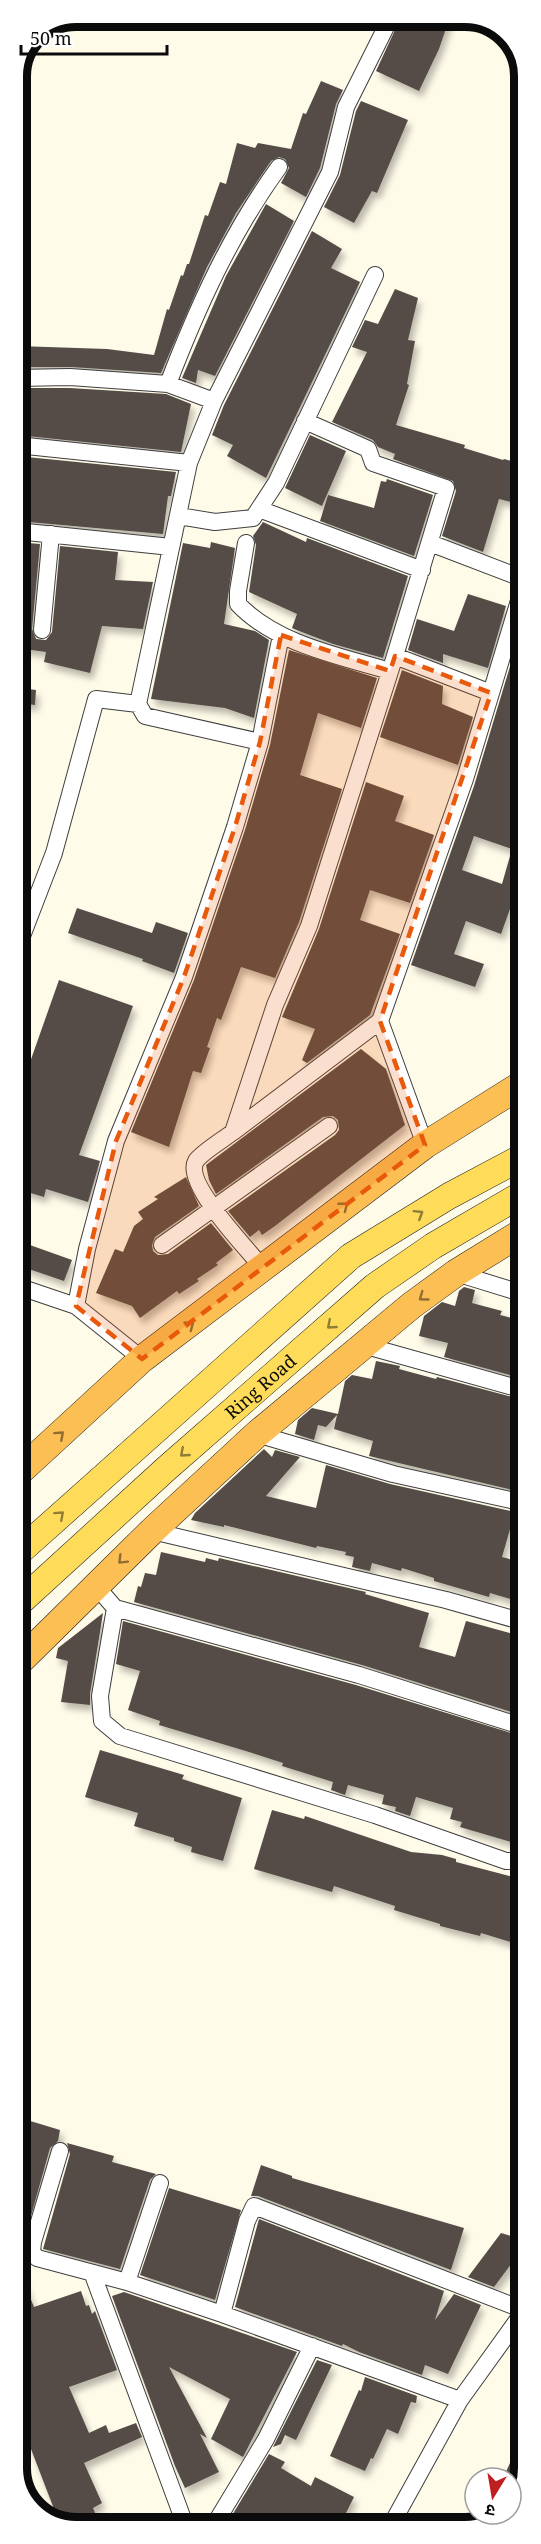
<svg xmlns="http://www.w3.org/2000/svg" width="541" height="2544" viewBox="0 0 541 2544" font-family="'Noto Serif','Noto Sans Devanagari',serif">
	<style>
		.building { fill: #544c47; fill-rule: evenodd; filter: url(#shadow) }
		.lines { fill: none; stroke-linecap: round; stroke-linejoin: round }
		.minor-casing { stroke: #3e3e3e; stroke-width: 18 }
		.primary-casing { stroke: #1c1c1c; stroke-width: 27 }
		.trunk-casing { stroke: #1c1c1c; stroke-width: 28 }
		.minor { stroke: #fff; stroke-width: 16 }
		.primary { stroke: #fedc5a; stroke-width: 26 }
		.trunk { stroke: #fcbf53; stroke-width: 27 }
		.oneway { stroke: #906e33 }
		.oneway2 { stroke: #917e36 }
		.marked { fill: #e8590c; fill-opacity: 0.2; stroke: #e8590c; stroke-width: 4.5; stroke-dasharray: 12 8; stroke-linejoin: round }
		.labels { text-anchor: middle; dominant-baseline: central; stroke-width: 6; stroke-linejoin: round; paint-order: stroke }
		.street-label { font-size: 18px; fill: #0b0b0b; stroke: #fff }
		.rim { fill: none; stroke: #0b0b0b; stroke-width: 8 }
	</style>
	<defs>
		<filter id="shadow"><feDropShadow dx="3.5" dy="6" stdDeviation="3" flood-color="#0004"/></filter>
	</defs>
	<rect width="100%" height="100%" fill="#fffbe9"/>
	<!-- building -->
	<path class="building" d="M401 17H450L439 49 419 91 376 71Z
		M321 81 343 90 336 104 320 168 306 197 281 183 289 168 285 159 279 157 271 161 236 213 207 267 161 373 71 367H17V346L107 349 154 355 167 309 169 310 181 275 183 276 187 264H189L205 215 208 216 220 182 226 184 237 143 255 148 258 143 291 149 303 113 306 114Z
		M361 101 408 120 377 193 372 191 354 223 324 207 340 175 356 111Z
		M266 204 294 221 215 376 198 370 196 383 182 378 226 276Z
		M312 231 342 249 331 268 360 282 266 478 227 456 233 445 212 435 224 405Z
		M395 289 418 298 408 340 415 341 407 384 409 385 396 425 465 445 464 448 503 460 504 459 522 464 511 502 499 499 483 552 442 536 456 491 453 481 393 459 395 454 378 447 373 440 332 422 367 352 352 347 365 320 378 324Z
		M18 388H70L166 394 191 404 181 452 17 435Z
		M310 435 346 451 322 506 285 488Z
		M17 456 176 472 171 496H168L163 534 17 521Z
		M387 479 433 495 414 556 320 521 328 495 374 508 381 481 386 482Z
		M263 522 306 542 307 538 408 576 383 658 333 644 294 629 292 628 297 614 249 592 256 545 253 536Z
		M17 542 40 544 32 629 36 639 46 640 52 632 60 546 118 552 115 580 153 582 143 629 102 626 90 673 44 662 46 652 17 648Z
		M211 542 235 548 224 624 255 631 269 640 254 718 225 708 151 699 183 543 210 548Z
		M468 594 506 606 488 668 443 654V663L408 650 417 619 454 631Z
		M524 620V791L519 805 524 807V912L510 909 501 934 466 921 454 954 484 964 475 987 411 965 474 786ZM474 836 512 849 502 884 462 870Z
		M289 650 377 678 361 728 318 713 300 775 342 789 299 922 275 978 241 967 221 1020 217 1018 207 1047 210 1048 201 1073 193 1071 169 1147 131 1132 194 980 245 830 270 745Z
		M402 670 443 686 442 704 473 717 458 765 380 737Z
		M20 688 36 690 35 705 19 703Z
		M366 782 404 796 395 821 434 835 410 903 370 890 360 920 400 934 370 1015 307 1063 302 1060 315 1029 282 1017 319 929Z
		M77 908 152 933 156 922 188 933 174 973 142 961 143 959 68 933Z
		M59 980 133 1006 79 1155 100 1161 88 1202 46 1189 44 1197 17 1189V1099Z
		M361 1049 386 1069 405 1125 275 1226 262 1235 259 1230 250 1237 228 1211 335 1135 339 1130 338 1120 333 1116 323 1117 216 1194 209 1180 206 1165Z
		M186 1177 199 1206 155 1237 152 1245 153 1251 158 1255 168 1254 211 1223 233 1250 216 1263 218 1265 197 1279 199 1281 179 1294 177 1291 140 1318 132 1306 96 1293 115 1249 123 1252 134 1226 143 1219 138 1212 158 1199 154 1197Z
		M27 1244 72 1260 64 1281 17 1265V1246L26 1248Z
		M464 1287 475 1290 472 1303 502 1311 500 1315 524 1321V1379L444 1357 448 1343 419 1336 424 1316 442 1302 455 1306 459 1291Z
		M376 1361 400 1366 399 1369 436 1379 437 1377 524 1400V1488H522L521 1492 369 1456 373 1441 334 1429 337 1415 326 1427 318 1425 314 1440 295 1434 298 1420 312 1408 338 1414 345 1381 352 1375 372 1379Z
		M264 1449 272 1457 275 1450 300 1457 266 1496 316 1508 326 1465 390 1484 515 1512 502 1557 524 1563V1603L490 1593 489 1597 434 1581V1578L402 1568 401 1571 372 1563 370 1571 352 1567 354 1557 345 1555 346 1552 317 1546 316 1548 224 1525V1527L191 1520 195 1513Z
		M161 1552 205 1562 206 1558 218 1561 219 1558 366 1592 365 1594 429 1613 419 1647 455 1657 466 1621 524 1637V1716L362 1665 134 1602 138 1586 141 1587 145 1573 156 1575Z
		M103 1613 90 1694V1705L61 1702 68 1661 56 1658 58 1648Z
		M123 1621 356 1685 524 1737V1823L518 1844 460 1827 462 1822 450 1819 453 1808 416 1797 410 1816 395 1811 396 1807 382 1804 384 1795 348 1785 345 1795 331 1790 333 1782 282 1766 283 1763 249 1752 159 1725 160 1721 128 1710 140 1671 116 1664Z
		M100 1750 184 1775 182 1779 242 1798 223 1861 191 1852 192 1847 174 1841V1838L134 1826 138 1813 85 1797Z
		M272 1810 304 1819 305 1816 411 1852 442 1855 456 1859V1862L521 1879 524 1881V1946L481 1933 480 1936 440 1926V1924L394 1910 395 1906 334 1886 332 1892 254 1869Z
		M17 2117 60 2130 58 2141 50 2148 22 2248 17 2247Z
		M67 2143 114 2156 112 2162 156 2174 150 2180 120 2269 43 2249 70 2154Z
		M261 2165 292 2176V2178L464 2228 451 2270 258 2196H251Z
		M169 2188 241 2210 215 2300 140 2275Z
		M259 2219 444 2291 435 2320 454 2294 481 2305 448 2374 425 2365 422 2375 359 2352 343 2344 342 2346 235 2307Z
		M501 2233 524 2240V2247L494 2287 468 2277Z
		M17 2266 34 2307 81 2291 86 2306 89 2305 92 2314 95 2311 117 2370 69 2387 89 2433 106 2425 109 2433 136 2423 142 2437 84 2463 102 2503 93 2508 101 2527H68L59 2522 21 2423 17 2410Z
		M124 2292 297 2352 243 2457 211 2439 230 2399 169 2367 207 2438 200 2434 219 2472 185 2488 175 2466 112 2296Z
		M317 2360 332 2365 296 2440 285 2435 281 2444 273 2447Z
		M365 2377 417 2396 416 2403 411 2402 398 2434 387 2429 373 2459 371 2458 365 2471 330 2456 359 2390 361 2391Z
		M524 2433V2469L521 2478H503Z
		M269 2454 285 2462 281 2468 311 2486 315 2477 354 2497 339 2527H225Z"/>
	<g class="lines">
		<defs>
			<path id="minor" d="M17 378 70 377 168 384 214 401
				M168 384C197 308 231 233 279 167
				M305 421 368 449 373 463 446 488 394 659 309 926 275 1005 233 1132 380 1021
				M17 445 189 463
				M259 509 422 570
				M179 516 215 522 253 518 276 483 375 275
				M17 531 171 547
				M246 543 238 591V604C276 644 339 656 390 671
				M430 543 524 579
				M42 630 51 534
				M395 656 491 693
				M260 742 281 635
				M17 949 54 853 96 699 138 704
				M233 1132C224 1139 201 1153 196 1161 183 1183 248 1250 263 1268
				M425 1145 380 1021 465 779 524 584
				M162 1245 329 1126
				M456 1273 524 1294
				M17 1286 76 1306
				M363 1345 524 1390
				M142 1359 76 1306 87 1249 116 1141 184 977 235 827 260 742 145 716 138 704 189 463 214 401 330 172 346 107 391 17
				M257 1434 393 1474 524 1503
				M152 1531 446 1600 524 1622
				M96 1586 115 1608 359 1675 524 1727
				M115 1608 100 1696 102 1721 120 1736 375 1815 506 1861H518L524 1855
				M60 2151 33 2242 32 2252 37 2258 127 2282 222 2314
				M93 2275 186 2527
				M127 2282 160 2183
				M460 2400 222 2314 247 2221 254 2206 524 2310
				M213 2527 266 2439 312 2346
				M390 2527 460 2400 524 2311"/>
			<g id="primary">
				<path d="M17 1554 351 1256 449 1196 524 1156"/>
				<path id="s1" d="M17 1605 167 1468 375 1286 433 1246 524 1193"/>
			</g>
			<path id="trunk" d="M17 1474 142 1359 425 1145 524 1083
				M17 1664 152 1531 257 1434 412 1305 456 1273 524 1231"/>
		</defs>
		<!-- minor casing -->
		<use href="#minor" class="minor-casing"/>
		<!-- primary casing -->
		<use href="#primary" class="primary-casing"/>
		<!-- trunk casing -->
		<use href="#trunk" class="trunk-casing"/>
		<!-- minor -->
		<use href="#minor" class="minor"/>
		<!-- primary -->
		<use href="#primary" class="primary"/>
		<!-- trunk -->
		<use href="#trunk" class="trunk"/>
	</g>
	<!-- one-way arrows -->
	<defs><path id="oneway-chevron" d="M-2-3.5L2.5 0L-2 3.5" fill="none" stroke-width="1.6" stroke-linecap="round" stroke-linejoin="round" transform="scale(1.5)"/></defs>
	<g class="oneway">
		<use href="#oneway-chevron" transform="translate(344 1206) rotate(-38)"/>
		<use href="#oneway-chevron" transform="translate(423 1297) rotate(144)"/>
		<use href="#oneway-chevron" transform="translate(190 1325) rotate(-37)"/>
		<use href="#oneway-chevron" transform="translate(60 1435) rotate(-42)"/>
		<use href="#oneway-chevron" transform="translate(122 1560) rotate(135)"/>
	</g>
	<g class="oneway2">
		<use href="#oneway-chevron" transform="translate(419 1214) rotate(-32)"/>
		<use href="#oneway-chevron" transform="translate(331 1325) rotate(139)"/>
		<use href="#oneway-chevron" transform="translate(184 1453) rotate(139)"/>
		<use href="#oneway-chevron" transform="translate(60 1515) rotate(-42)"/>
	</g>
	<!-- marked area -->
	<path class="marked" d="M281 635 390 671 395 656 491 693 380 1021 425 1145 142 1359 76 1306 116 1141 184 977 235 827 260 742Z"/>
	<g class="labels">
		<!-- street labels -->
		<g class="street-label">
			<text stroke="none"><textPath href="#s1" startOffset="327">Ring Road</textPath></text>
		</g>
	</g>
	<!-- crop -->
	<path d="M0 0H541V2544H0ZM76 27H465A49 49 0 0 1 514 76V2468A49 49 0 0 1 465 2517H76A49 49 0 0 1 27 2468V76A49 49 0 0 1 76 27Z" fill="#fff" fill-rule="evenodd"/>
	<path class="rim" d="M76 27H465A49 49 0 0 1 514 76V2468A49 49 0 0 1 465 2517H76A49 49 0 0 1 27 2468V76A49 49 0 0 1 76 27Z"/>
	<!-- north arrow -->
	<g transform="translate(493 2496) rotate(191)"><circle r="28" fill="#ffffff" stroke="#9d9d9d" stroke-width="1.5"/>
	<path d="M0-4.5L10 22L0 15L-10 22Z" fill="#bf1f21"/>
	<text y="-9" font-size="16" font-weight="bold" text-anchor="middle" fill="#0b0b0b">उ</text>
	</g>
	<!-- scale -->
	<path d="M21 45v9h146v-9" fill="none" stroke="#0b0b0b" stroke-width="3"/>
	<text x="30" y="45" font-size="18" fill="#0b0b0b" stroke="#ffffff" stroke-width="4.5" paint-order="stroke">50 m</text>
</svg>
